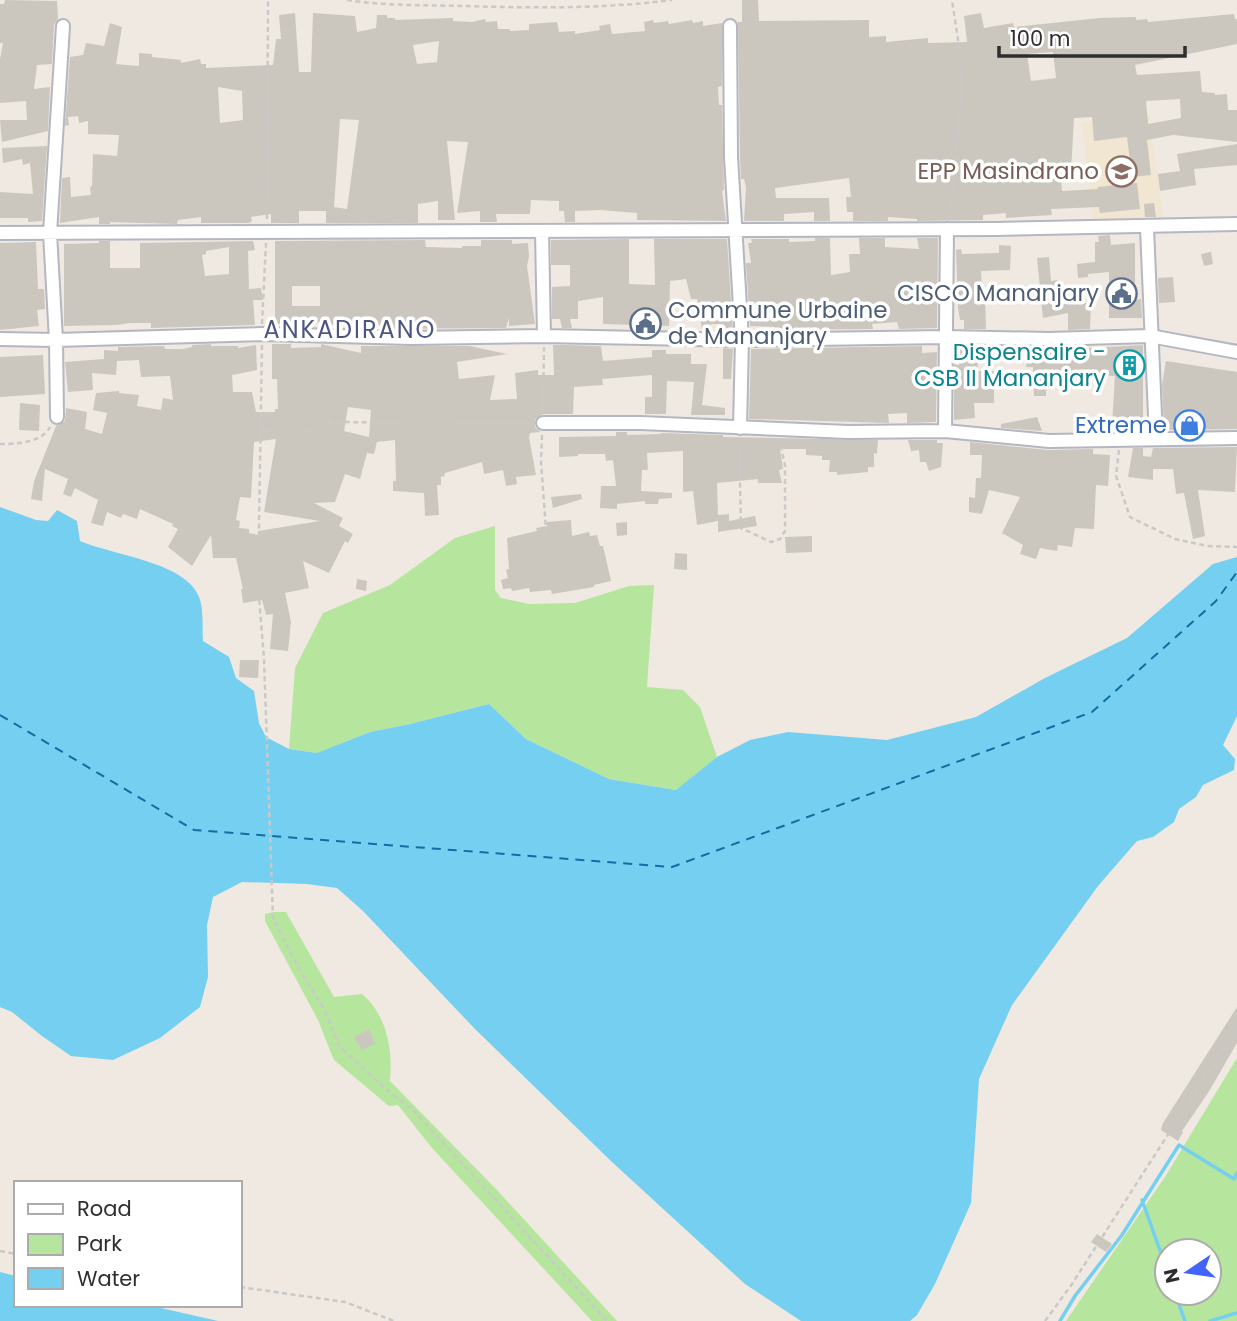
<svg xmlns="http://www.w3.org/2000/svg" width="1237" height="1321" viewBox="0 0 1237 1321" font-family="Poppins,sans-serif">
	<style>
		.education { fill: #f0e6d1 }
		.green { fill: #b6e59e; fill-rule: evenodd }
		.water { fill: #75cff0 }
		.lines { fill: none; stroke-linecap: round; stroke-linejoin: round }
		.stream { stroke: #75cff0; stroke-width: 3.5 }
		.ferry { stroke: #0d6fa3; stroke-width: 2; stroke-dasharray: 9 7; stroke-linecap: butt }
		.building { fill: #cbc7bf; fill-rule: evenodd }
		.minor-casing { stroke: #b4b7c1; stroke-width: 16 }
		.path { stroke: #c9c9c9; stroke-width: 2.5; stroke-dasharray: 5 3.5; stroke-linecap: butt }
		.minor { stroke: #fff; stroke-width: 12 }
		.labels { text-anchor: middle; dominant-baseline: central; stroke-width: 7; stroke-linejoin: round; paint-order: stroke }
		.education-label { font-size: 23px; fill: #785e54; stroke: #fff; text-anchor: end }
		.service-label { font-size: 23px; fill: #4e5e75; stroke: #fff; text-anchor: end }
		.culture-label { font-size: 23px; fill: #0d838f; stroke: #fff; text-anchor: end }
		.shop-label { font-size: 23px; fill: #366cbe; stroke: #fff; text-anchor: end }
		.neighbourhood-label { font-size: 24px; letter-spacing: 2px; fill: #4d5680; stroke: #fff }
	</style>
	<rect width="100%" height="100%" fill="#efe9e1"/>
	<!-- education -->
	<path class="education" d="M1149 114 1163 220 1093 221 1082 122Z"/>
	<!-- green -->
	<path class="green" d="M495 526V590L501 598 529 604 575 603 629 586 654 585 647 687 683 690 700 707 717 757 677 790 609 779 526 739 489 704 410 724 370 732 318 753 289 749 295 668 323 613 390 585 455 538Z
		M274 912H286L334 997 362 994C387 1015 393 1050 390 1081L496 1189 617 1321H592L432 1148 398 1105 389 1106 334 1060 318 1020 265 921V914Z
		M1237 1058V1321H1066L1165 1177ZM1209 1251V1293H1167V1251Z"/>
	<!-- water -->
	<path class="water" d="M0 507 36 520 48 521 57 510 77 521 80 541C112 555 186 562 199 597 204 609 202 628 203 641L229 657 236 678 254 691 259 723 266 737 289 749 317 753 370 732 410 724 489 704 526 739 609 779 676 790 717 757 750 740 788 732 887 740 976 717 1045 678 1127 638 1213 564 1237 557V716L1223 745 1235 759 1234 770 1203 785 1196 797 1179 809 1174 822 1153 837 1137 841 1098 886 1012 1005 979 1079 971 1203 935 1284 917 1315 910 1321H801L745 1284 612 1162 475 1029 363 911 337 888 307 884 242 882 213 897 207 925 208 977 200 1007 160 1038 113 1060 71 1056 42 1036 12 1012 0 1007Z
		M0 1272 16 1276V1305H148L218 1321H0Z"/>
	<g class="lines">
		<!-- stream -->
		<path class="stream" d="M1142 1200 1167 1270
			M1175 1293 1185 1321
			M1060 1321 1075 1296 1122 1235 1179 1145 1234 1179 1237 1173
			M1210 1321 1237 1313"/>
		<!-- ferry -->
		<path class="ferry" d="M0 715 194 830 672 867 1092 712 1216 601 1237 572"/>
	</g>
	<!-- building -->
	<path class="building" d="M5 0 57 1 58 19 54 25 52 64 37 65 34 89 50 87 48 131 2 142 0 120H27L26 101 0 103V59L3 43H0V4H4Z
		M742 0H758L759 21 869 20V37L886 36V42L928 38V43L967 42 964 16 981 13 984 28 1013 23 1014 27 1100 18 1136 17V20L1147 19 1148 22 1234 14 1235 19H1237V44L1135 65 1137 75 1200 71 1202 92 1215 93V95L1227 94 1228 110H1237V142L1173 135 1147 140 1151 175 1132 177 1127 137 1094 141 1092 117 1074 118 1071 171H1060L1062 191 1098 189V187L1137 183 1140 209 1100 213 1099 207 1051 209 1052 215 1006 218V213L983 215V220L917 221V219L888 217V221H853V212H847L846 197H851L849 178 775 188 776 198H829L830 221H814V212L784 214V221H744L746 187 744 179H741L740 157 738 22H742ZM1053 52 1056 78 1031 81 1027 54ZM1180 99 1181 118 1148 124 1146 101Z
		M295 13 299 72H311L313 13 355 16 357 32 376 28 377 15H387V18H395V20L453 18V21L472 22 485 19 486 22 497 21 498 29H510V31L529 30V24L557 22 559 32 575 31V34L600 30 599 26 610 24 612 34 645 31 644 22 653 20 654 23 668 21 669 24 692 20 693 23 703 21V26L722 23V86L718 87 719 105H722L724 190 722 191 726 221 637 220V213L600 210 575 211V222H565L564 211H559V201L531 200 530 214H496L497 222H480V211L457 213 468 142 447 141 455 220H438V201L418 204V223H326V211H299V223H271V214L251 217 252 221 249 223H201V217L178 220 177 224 110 222V224H99V217L60 223 62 178 70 177 71 197 91 195 90 187 92 186 93 154 117 156 119 135 88 134V121L79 123 78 116 68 117 69 125 65 126 70 57 83 55 86 43 104 46 110 23 122 27 116 64 139 66V53L152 54V57L181 60V63L200 59 201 64H206V68L273 65 276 39H281L279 15ZM439 41 437 62 417 64 413 45ZM218 87 242 91 243 120 220 123ZM340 119 359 120 347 209 334 207Z
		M1237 144V165L1194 169 1196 185 1160 191 1158 174 1180 171 1177 154Z
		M47 146 42 221 28 222V218H0V192L33 194 30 163 23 165 22 159 3 163 2 148Z
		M1154 203 1156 217H1145L1144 204Z
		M1110 235 1111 245 1135 243V300L1141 299 1142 318H1109V272L1088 274V277L1078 278 1077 264 1095 262V242H1099L1098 236Z
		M815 238H830L831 275 850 272 849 254H860L859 238H885V247L919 249 917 238H938L937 328 899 329 897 322 872 324 873 329 775 330V327L750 326 746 263H751L748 243H752L751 239H789V242L815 241Z
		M629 239V284L655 285 654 239H727L733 331H723V324H711L710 331 702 330 697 299H691L686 279 670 281 669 326 603 324V297L578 301V319H570L572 328H562L560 319H552V287L570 286V265H551V240Z
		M425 240 426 247 462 248V246H481V240H512V244L528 243 529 256 527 266 535 324 509 326V318L506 328 384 329V325H334L324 324V322L275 324V241ZM292 286H320V306H292Z
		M99 241H110V268H140V243L253 241 255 250 248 251 249 289 261 288 263 300H253L255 325 151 328V323H130L116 325 64 326V244L99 243ZM229 247V274L205 276 202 255 206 254V251Z
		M36 242 38 289H44L45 309 37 310 39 326 0 330V243Z
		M999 245 1011 246 1010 270 981 271 982 291 985 292 986 329H964V320H960L958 308 956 250 961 249 962 254 999 253Z
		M1211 252 1213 264 1204 266 1201 254Z
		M1049 257 1051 281 1058 280 1063 304 1091 303 1090 329 1068 330V313L1043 318 1037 258Z
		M1173 277 1175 302 1159 303 1158 278Z
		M211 344V346H238V348L256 345 257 370 232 375 233 392H252L256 412H275V409H278L277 379H272V344H291V348L321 347V344L361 353V346H469L507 354 457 362 459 379 495 375 490 400 517 399 515 373 538 370V375H554L553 345H566L601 346 603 361 652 357V350H666V354H691V364H707L702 405 725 408V415H691L694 382 667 381 666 414H645V397H652V375L602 379 603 385 574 387 573 414H543L535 419V427L540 432 530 433 529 437 536 475 516 477 517 484 506 486 503 470 484 474 482 462 445 473 444 477 441 476V485H437L439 515 425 516 424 493 393 491V481H396L395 440 377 442 374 454 367 453 360 479 345 474 335 502 314 503 343 518 339 526 353 534 348 543 345 541 329 573 303 561 309 588 285 593 291 622 288 651 270 649 273 614 266 615 262 600 243 603 241 589H243L236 558H213L211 535 192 566 168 547 178 529 172 526 173 524 140 509 137 519 123 514 121 518 107 512 103 526 91 523 98 500 75 488 71 497 63 494 68 479 45 469 42 501 31 499 34 481 56 426 65 421 66 408 87 412 85 429 102 434 107 413 93 410 96 393 119 391V393L139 395 137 406 161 410 163 398 173 400 170 376 141 377 139 360 117 361 116 375 92 373 93 390 68 392 65 362 104 359V350L118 351V347L164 346 165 349H183L192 347V345ZM348 407 371 410 369 437 344 431ZM276 439 264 512 320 521 258 531V535L249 533V529L239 528 240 521 236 520 240 497 251 498 254 442Z
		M1143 345V418H1140L1139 428 1112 425 1115 376 1074 375V379H1058L1059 388 1046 390V396H1034L1033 367H1026L1027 359 1011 361 1009 347 1068 349Z
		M922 346V353L937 352 936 422 907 423V413L888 414 889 423 749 419 751 349Z
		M959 346H977L978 371H994V403H974L975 418 954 420V359L956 365H959Z
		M723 348 733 349 731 379H723Z
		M43 355 45 394 0 397V357Z
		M1166 361 1237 372V429L1164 430 1162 385Z
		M20 403 40 405 39 431 19 430Z
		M1037 417 1042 431 1001 428V424Z
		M1085 418H1101V431H1085Z
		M616 432H627V435L661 434V433L723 435V437L878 440 877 454 874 453V467H868V472L837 475V472H829L830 460H822V456L806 455V449H780L783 469 779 470 782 483H758V479L717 483 718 515 729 514V521L755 516 757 526 718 532V521L697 525 693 491 683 492V451L647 453 648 470H642L641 491 672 493V498L659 499 658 504H645V501L617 504V509L600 508 601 486H616L613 460 606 461 605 454H578V456L559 457V437L616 436Z
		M908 440H937V443H943L941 467 929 471 926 462H920L919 450 911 451Z
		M970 442 1048 450 1093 449V454L1110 455 1108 486 1096 485 1094 529 1075 528 1072 547 1058 545 1057 551 1040 548 1036 559 1020 554 1023 545 1002 533 1020 497 989 490 982 514 969 512V497L975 498 976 478H981L982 455H970Z
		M1237 447 1235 492 1198 490 1205 536 1193 539 1184 493 1176 494 1173 469H1153V480L1128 477 1133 448H1143V456L1151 457 1153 448Z
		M581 494 582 499 553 508 551 497Z
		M571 520 572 536 589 532 590 536 597 535 600 546H603L611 581 594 585V587L552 594 551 590 530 592 529 588 512 591 511 588 503 589 501 580 508 578 506 570 509 569 507 538 537 531 536 528 547 526V522Z
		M627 522V535L617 536 616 523Z
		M812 536V552L786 553 785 537Z
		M675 553 687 554V570L674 569Z
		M357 579 367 581 366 591 356 589Z
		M240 660H259L258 678 239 677Z
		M1237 1007V1043L1208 1093 1182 1131 1183 1132 1178 1141 1161 1130 1163 1123Z
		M369 1029 375 1044 362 1050 354 1037Z
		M1097 1234 1112 1244 1106 1252 1091 1242Z"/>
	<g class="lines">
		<defs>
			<path id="minor" d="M730 26 731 157 742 340 740 428
				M1147 228 1156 439
				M542 231 544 336
				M0 233 997 229 1237 224
				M0 339 56 340 262 334 412 338 544 336 742 340 945 337 1049 339 1150 336 1237 352
				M57 417 56 340 50 233 63 26
				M543 423H640L848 432 945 431 1049 441 1237 438
				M945 431 947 229"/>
		</defs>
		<!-- minor casing -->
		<use href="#minor" class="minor-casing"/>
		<!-- path -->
		<path class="path" d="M347 0C385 6 425 5 464 6 534 8 603 9 672 0
			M267 219 268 0
			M950 219 961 98 960 53 952 0
			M262 324 266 243
			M262 345 258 585 264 659 273 919 298 967 324 1009 340 1047 388 1091 413 1110 607 1321
			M543 411 544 347
			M262 430C282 430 311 437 326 422L533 423
			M542 435 541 462 547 543
			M739 440 741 528 771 542 780 539 785 531V465L779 440
			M0 444C17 444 41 443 50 427
			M1119 450 1116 476 1130 517 1175 539 1207 546 1237 547
			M0 1251 16 1254
			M240 1287 345 1302 394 1321
			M1045 1321 1072 1284 1237 1027"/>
		<!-- minor -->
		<use href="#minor" class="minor"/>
	</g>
	<!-- icons -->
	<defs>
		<symbol id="school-ring" viewBox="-11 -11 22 22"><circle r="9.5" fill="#fff" stroke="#8d6e63" stroke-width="1.5"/><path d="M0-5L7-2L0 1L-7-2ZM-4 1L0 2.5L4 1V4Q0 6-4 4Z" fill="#8d6e63"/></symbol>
		<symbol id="civic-ring" viewBox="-11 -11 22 22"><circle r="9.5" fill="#fff" stroke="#5c6f8a" stroke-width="1.5"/><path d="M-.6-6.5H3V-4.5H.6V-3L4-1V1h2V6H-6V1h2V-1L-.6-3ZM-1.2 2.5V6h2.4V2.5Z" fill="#5c6f8a"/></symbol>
		<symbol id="building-ring" viewBox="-11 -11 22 22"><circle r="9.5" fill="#fff" stroke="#0f9aa8" stroke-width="1.5"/><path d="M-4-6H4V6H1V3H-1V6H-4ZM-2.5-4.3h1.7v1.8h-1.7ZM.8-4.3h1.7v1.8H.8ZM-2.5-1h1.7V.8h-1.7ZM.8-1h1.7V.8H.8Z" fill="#0f9aa8"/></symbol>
		<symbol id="shop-ring" viewBox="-11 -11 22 22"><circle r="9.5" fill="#fff" stroke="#3f7fe0" stroke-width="1.5"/><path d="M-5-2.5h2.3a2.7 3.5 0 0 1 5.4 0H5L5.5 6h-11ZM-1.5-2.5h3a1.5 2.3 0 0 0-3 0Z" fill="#3f7fe0"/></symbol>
	</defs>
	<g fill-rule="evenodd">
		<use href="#school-ring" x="1104" y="154" width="35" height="35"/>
		<use href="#civic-ring" x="1104" y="276" width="35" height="35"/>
		<use href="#civic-ring" x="628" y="306" width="35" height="35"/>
		<use href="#building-ring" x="1112" y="348" width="35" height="35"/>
		<use href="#shop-ring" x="1172" y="408" width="35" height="35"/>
	</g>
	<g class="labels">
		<!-- education labels -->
		<g class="education-label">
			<text x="1099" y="171">EPP Masindrano</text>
		</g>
		<!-- service labels -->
		<g class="service-label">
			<text x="1099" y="293">CISCO Mananjary</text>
			<text x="668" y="310" text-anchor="start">Commune Urbaine<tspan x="668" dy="26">de Mananjary</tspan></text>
		</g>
		<!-- culture labels -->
		<g class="culture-label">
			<text x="1106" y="352">Dispensaire -<tspan x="1106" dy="26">CSB II Mananjary</tspan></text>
		</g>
		<!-- shop labels -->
		<g class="shop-label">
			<text x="1167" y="425">Extreme</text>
		</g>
		<!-- neighbourhood labels -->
		<g class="neighbourhood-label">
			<text x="350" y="329">ANKADIRANO</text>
		</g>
	</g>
	<!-- legend -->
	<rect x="14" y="1181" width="228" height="126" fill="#ffffff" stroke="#ababab" stroke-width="2"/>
	<rect x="28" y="1204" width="35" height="10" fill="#ffffff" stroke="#ababab" stroke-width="2"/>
	<text x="77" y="1216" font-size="21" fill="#2e2e2e">Road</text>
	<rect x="28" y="1234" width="35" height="21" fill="#b6e59e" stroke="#ababab" stroke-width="2"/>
	<text x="77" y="1251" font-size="21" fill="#2e2e2e">Park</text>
	<rect x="28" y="1268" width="35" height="21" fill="#75cff0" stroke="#ababab" stroke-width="2"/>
	<text x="77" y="1286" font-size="21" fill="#2e2e2e">Water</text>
	<!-- north arrow -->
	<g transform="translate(1188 1272) rotate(257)"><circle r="33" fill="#ffffff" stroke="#ababab" stroke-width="2"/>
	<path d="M0-5L12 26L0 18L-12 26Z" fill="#4264fb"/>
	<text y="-10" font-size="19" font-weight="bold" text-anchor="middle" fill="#2e2e2e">N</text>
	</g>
	<!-- scale -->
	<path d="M999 46v10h186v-10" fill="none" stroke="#2e2e2e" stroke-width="3.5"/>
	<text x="1010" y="46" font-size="21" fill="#2e2e2e" stroke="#ffffff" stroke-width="5" paint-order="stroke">100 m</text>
</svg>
